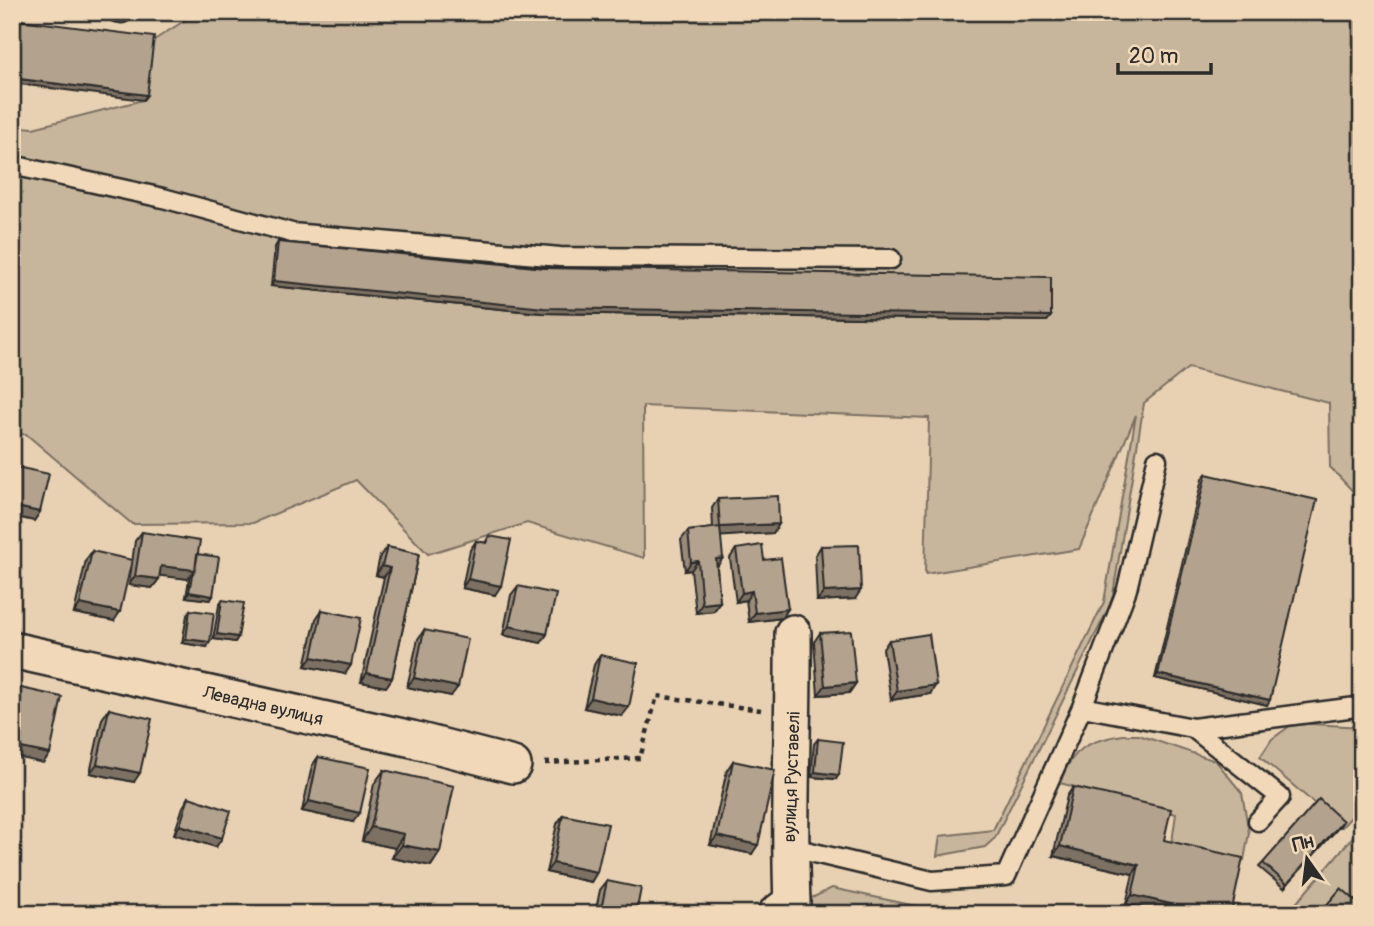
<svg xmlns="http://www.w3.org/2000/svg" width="1374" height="926" viewBox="0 0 1374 926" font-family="Pangolin,sans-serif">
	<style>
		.green { fill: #c8b69c; stroke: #7a7064; stroke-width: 2 }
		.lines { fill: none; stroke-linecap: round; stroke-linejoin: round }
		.lane-casing { stroke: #2b2b2b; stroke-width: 23 }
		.street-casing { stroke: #2b2b2b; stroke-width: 40 }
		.path { stroke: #2b2b2b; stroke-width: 4.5; stroke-dasharray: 5 5; stroke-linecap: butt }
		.lane { stroke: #f0d8b8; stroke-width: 18 }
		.street { stroke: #f0d8b8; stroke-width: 35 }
		.wall { fill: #9a8b79; stroke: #2b2b2b; stroke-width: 2 }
		.shaded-wall { fill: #7d7163; stroke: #2b2b2b; stroke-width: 2 }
		.building { fill: #b3a28d; stroke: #2b2b2b; stroke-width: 2 }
		.labels { text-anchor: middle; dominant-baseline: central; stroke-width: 5; stroke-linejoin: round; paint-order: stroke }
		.street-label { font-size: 18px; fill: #2b2b2b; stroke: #f0d8b8 }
	</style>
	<rect width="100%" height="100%" fill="#e8d1b2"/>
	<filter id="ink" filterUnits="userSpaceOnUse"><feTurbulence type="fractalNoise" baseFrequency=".0143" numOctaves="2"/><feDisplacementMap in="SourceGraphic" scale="14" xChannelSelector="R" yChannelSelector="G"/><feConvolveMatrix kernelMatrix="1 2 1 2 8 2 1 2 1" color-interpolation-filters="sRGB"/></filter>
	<g filter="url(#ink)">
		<!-- green -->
		<path class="green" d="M198 12H1362V501L1330 467 1329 403 1188 368 1144 403 1112 601 995 838 985 847 937 856 940 836 993 830 1104 602 1136 415 1079 549 925 574 929 418 643 406 644 558 527 523 428 554 356 480 253 523 132 524 26 434 12 435V126L33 128 143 100 151 42Z
			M1294 723 1362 727V805L1342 827 1260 757 1272 739Z
			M1124 735H1139L1216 761 1242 793 1249 833 1244 860 1172 842 1176 814 1060 783C1072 748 1089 740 1124 735Z
			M1362 826V914H1287Z
			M832 888 953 914H779Z"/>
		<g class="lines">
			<defs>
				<path id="lane" d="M117 12 122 13
					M12 165 163 198 292 233 560 257 891 259
					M1082 707 1193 728 1280 797 1258 821
					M1193 728 1356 707
					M789 847 932 881 1006 876 1082 707 1127 589 1157 460"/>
				<path id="street" d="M12 650 412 739 513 765
					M776 914 792 902C788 812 794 723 793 633"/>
			</defs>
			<!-- lane casing -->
			<use href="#lane" class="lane-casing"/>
			<!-- street casing -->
			<use href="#street" class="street-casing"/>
			<!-- path -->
			<path class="path" d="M545 763 640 758 657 696 761 710"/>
			<!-- lane -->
			<use href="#lane" class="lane"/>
			<!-- street -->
			<use href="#street" class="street"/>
		</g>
		<!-- wall -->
		<path class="wall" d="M278 242 1051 316 1047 321 541 313 271 286 275 247Z
			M1206 474 1267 705 1155 678 1202 479Z
			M718 499 779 524 773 533 721 536 717 567 720 602 714 611 696 613 691 570 685 571 681 540 688 531 713 528 712 508Z
			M142 532 197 554 213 596 210 600 186 597 189 579 159 575V579L152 588 129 585 135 541Z
			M489 536 495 595 462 588 470 550 476 541 485 543Z
			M821 546 855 599 817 601 815 556Z
			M387 547 419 554 392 678 386 687 361 682 384 577 376 575 380 556Z
			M736 549 764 560 788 609 782 618 749 622 746 600 736 602 730 558Z
			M92 551 114 621 74 613 86 560Z
			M518 586 547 634 541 643 503 635 511 595Z
			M222 600 238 637 235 642 213 639 219 605Z
			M190 610 207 647 182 643 187 615Z
			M322 610 351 665 345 674 305 666 316 619Z
			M424 630 451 696 407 687 418 639Z
			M820 633 856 683 849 693 818 695 814 642Z
			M889 640 930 694 891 700 883 649Z
			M600 655 622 716 584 708 594 665Z
			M109 709 134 782 90 773 102 719Z
			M818 739 836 779 811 777 814 744Z
			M318 757 353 822 302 811 312 766Z
			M733 761 752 854 710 845 727 770Z
			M384 770 440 852 431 866 392 858 395 848 362 841 374 784Z
			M1073 787 1164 840 1231 914 1126 904 1133 874 1053 856 1067 796Z
			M189 797 216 847 174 834 183 807Z
			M563 815 597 872 591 882 546 872 557 824Z
			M1343 821 1284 888 1259 867 1263 863Z
			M607 881 636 914H595L600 890Z"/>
		<!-- shaded-wall -->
		<path class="shaded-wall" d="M12 78 147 95 143 100 12 83Z
			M274 281 1051 316 1047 321 541 313 271 286Z
			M12 506 40 512 34 521 12 516Z
			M779 524 773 533 713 537 720 527Z
			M723 558 717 567 716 559Z
			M698 561 691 570 685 571 691 562Z
			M161 566 195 570 188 579 154 575Z
			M382 566 390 568 384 577 376 575Z
			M135 576 159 579 152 588 129 585Z
			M468 579 501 586 495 595 462 588Z
			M861 590 855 599 817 601 824 592Z
			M752 591 746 600 736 602 742 593Z
			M189 592 213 596 210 600 186 597Z
			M720 602 714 611 696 613 702 604Z
			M80 604 120 612 114 621 74 613Z
			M788 609 782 618 749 622 755 613Z
			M509 626 547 634 541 643 503 635Z
			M217 634 238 637 235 642 213 639Z
			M186 639 210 642 207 647 182 643Z
			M312 657 351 665 345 674 305 666Z
			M367 673 392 678 386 687 361 682Z
			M1158 674 1270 700 1267 705 1155 678Z
			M414 678 458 687 451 696 407 687Z
			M856 683 849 693 818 695 825 686Z
			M936 685 930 694 891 700 897 691Z
			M591 698 629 707 622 716 584 708Z
			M12 746 50 754 43 763 12 756Z
			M97 764 140 773 134 782 90 773Z
			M815 772 839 775 836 779 811 777Z
			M309 801 360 813 353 822 302 811Z
			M1343 821 1340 826 1284 888 1287 884Z
			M180 825 222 838 216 847 174 834Z
			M371 827 404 834 395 848 362 841Z
			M717 836 758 845 752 854 710 845Z
			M402 845 440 852 431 866 392 858Z
			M1060 846 1139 865 1133 874 1053 856Z
			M553 863 597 872 591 882 546 872Z
			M1132 895 1214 914H1167L1126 904Z"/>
		<!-- building -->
		<path class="building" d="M12 19 154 37 147 95 12 78Z
			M278 242 545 268 1051 277V316L544 308 274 281Z
			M12 466 49 474 40 512 12 506Z
			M1206 474 1317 500 1270 700 1158 674Z
			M778 496 779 524 720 527 718 499Z
			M720 527 723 558 716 559 720 602 702 604 698 561 691 562 688 531Z
			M142 532 200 541 195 570 161 566 159 579 135 576Z
			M489 536 511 540 501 586 468 579 476 541 487 543Z
			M762 545 764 560 781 558 788 609 755 613 752 591 742 593 736 549Z
			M859 545 861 590 824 592 821 546Z
			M387 547 419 554 392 678 367 673 390 568 382 566Z
			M92 551 132 560 120 612 80 604Z
			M197 554 219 557 213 596 189 592 192 575 195 570Z
			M518 586 556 594 547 634 509 626Z
			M222 600 244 603 238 637 217 634Z
			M190 610 214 613 210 642 186 639Z
			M322 610 361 618 351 665 312 657Z
			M424 630 468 639 458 687 414 678Z
			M851 631 856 683 825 686 820 633Z
			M929 634 936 685 897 691 889 640Z
			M600 655 638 663 629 707 591 698Z
			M12 686 62 697 50 754 12 746Z
			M109 709 152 719 140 773 97 764Z
			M818 739 843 742 839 775 815 772Z
			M318 757 370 768 360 813 309 801Z
			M733 761 775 770 758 845 717 836Z
			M384 770 454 786 440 852 402 845 404 834 371 827Z
			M1073 787 1171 809 1164 840 1243 858 1231 914H1214L1132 895 1139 865 1060 846Z
			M189 797 231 811 222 838 180 825Z
			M1319 799 1343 821 1287 884 1263 863Z
			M563 815 608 824 597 872 553 863Z
			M607 881 641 888 636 914H600Z
			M1341 888 1362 906V914H1319Z"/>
	</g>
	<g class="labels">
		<!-- street labels -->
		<g class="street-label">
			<text transform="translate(263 706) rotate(13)">Левадна вулиця</text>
			<text transform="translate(792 777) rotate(-88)">вулиця Руставелі</text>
		</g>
	</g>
	<!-- margin -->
	<rect width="1374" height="926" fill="none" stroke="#f0d8b8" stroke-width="42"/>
	<rect x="21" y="21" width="1332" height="884" fill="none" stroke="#2b2b2b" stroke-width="2.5" filter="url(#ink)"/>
	<!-- north arrow -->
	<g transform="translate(1307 859) rotate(346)" stroke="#f0d8b8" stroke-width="5" paint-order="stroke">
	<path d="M0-5L12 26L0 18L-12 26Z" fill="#2b2b2b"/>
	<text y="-10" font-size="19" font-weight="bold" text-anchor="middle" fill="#2b2b2b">Пн</text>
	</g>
	<!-- scale -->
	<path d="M1118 63v10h93v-10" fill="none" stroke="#2b2b2b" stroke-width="3.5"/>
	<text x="1129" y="63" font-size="21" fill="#2b2b2b" stroke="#f0d8b8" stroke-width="5" paint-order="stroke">20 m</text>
</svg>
